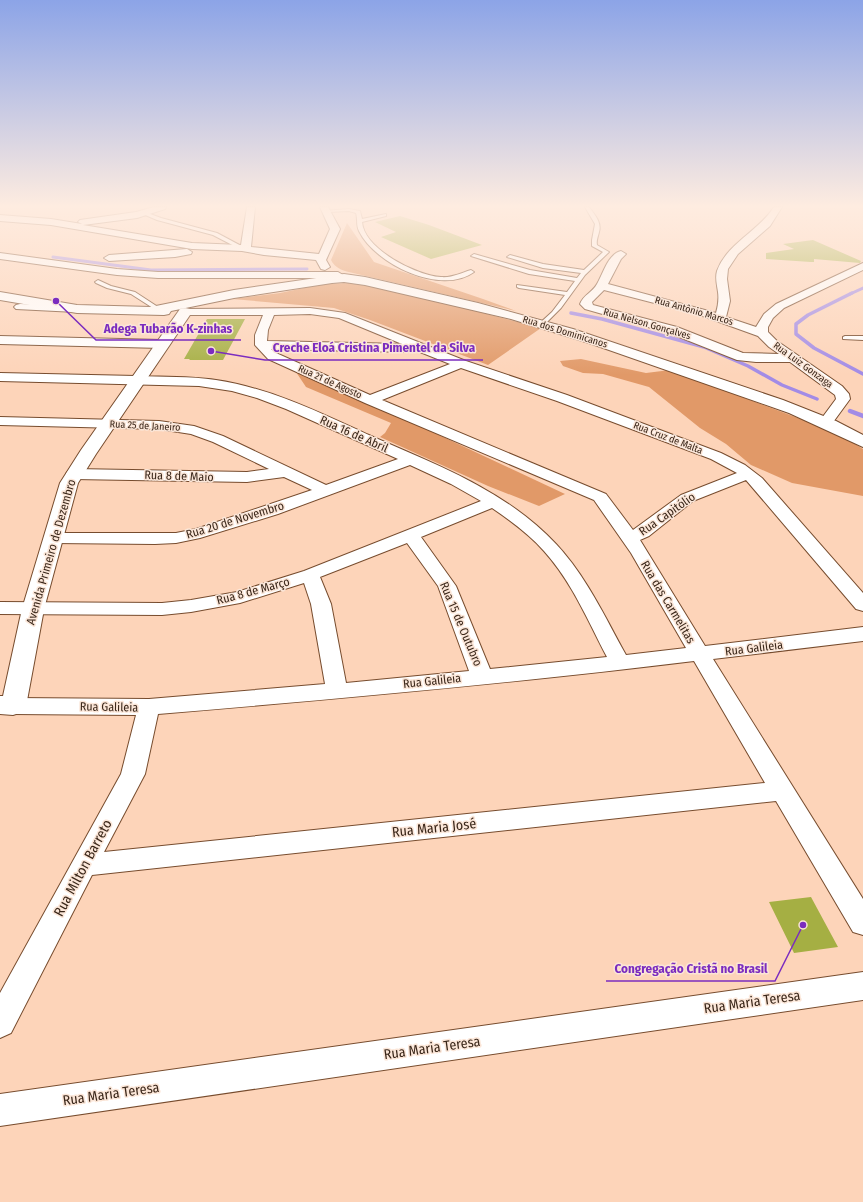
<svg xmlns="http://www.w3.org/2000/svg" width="863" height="1202" viewBox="0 0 863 1202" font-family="'Fira Sans Condensed',sans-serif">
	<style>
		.green { fill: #e19968 }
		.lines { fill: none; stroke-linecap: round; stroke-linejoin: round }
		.stream-far2 { stroke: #a28be6; stroke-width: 3 }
		.stream-far1 { stroke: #a28be6; stroke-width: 3.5 }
		.stream { stroke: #a28be6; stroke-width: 4.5 }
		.building { fill: #a5af43 }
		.service-casing { stroke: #774c2e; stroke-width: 2 }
		.minor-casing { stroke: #774c2e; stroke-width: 2 }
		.tertiary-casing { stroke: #774c2e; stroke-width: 2 }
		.service { fill: #fff; fill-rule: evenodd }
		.minor { fill: #fff; fill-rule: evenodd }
		.tertiary { fill: #fff; fill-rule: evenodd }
		.labels { text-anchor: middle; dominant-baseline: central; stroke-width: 3; stroke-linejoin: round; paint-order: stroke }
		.far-street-label { font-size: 10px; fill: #3a271a; stroke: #fbe6d8 }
		.street-label { font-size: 12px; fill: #3a271a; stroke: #fbe6d8 }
		.near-street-label { font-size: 14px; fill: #3a271a; stroke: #fbe6d8 }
		.leader { fill: none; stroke: #7b2cbf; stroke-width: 1.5 }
		.callout-dot { fill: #7b2cbf; stroke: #fbe6d8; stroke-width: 1.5 }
		.callout-label { font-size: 13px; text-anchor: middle; font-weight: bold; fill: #7b2cbf; stroke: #fbe6d8; stroke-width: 3; stroke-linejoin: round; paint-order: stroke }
	</style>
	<rect width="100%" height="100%" fill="#fdd4b9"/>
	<!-- green -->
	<path class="green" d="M347 223 374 262 483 299 516 311 353 273C345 271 335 269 331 260Z
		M349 283 368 286 464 308 541 328 488 365 370 320 334 308 232 299 280 293 323 284Z
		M581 359 646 373 670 370 838 433 863 449V496L792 483 751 465 726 444 700 428 649 387 603 374 583 373 563 366 560 361Z
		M296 372 392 413 565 494 539 506 488 486 380 437 385 433 391 423 306 387Z"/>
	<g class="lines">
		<!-- stream-far2 -->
		<path class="stream-far2" d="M53 257 151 270 307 269
			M850 294 863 288"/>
		<!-- stream-far1 -->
		<path class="stream-far1" d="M852 293 808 315 796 324V334L814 348 863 374
			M571 313 602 319 704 347 748 366 782 385 817 399"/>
		<!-- stream -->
		<path class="stream" d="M850 411 863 416"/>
	</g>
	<!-- building -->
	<path class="building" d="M400 216 429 225 482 245 431 259 381 237 396 232 375 222Z
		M813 240 861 261 860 263 814 259V262H811L766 259V253L794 249 783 244Z
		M207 319H245L223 360H189L190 359H184Z
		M811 897 838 947 794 953 769 902Z"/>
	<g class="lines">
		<defs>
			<path id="service" d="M585 207H589C594 214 602 222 599 232 598 237 596 240 597 245L609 252 585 275 561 308 544 325H540V323L552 312 565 295 519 288 517 287V285L567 292 575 281 529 274 471 256 474 254 530 270 577 278 581 273 543 268 507 257 510 255 543 264 584 270 603 252 592 246V240L595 224Z
				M349 209 360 211 362 219 386 214V216L362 222C364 249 417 276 441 277 452 278 461 273 471 270L474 272C441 296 375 264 359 231 356 225 358 219 356 213L349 211 326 212 324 211Z
				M145 212 161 218 217 233 245 248 240 249 213 235 157 220 143 214Z
				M98 280 111 286 135 292 161 309 156 310 131 294 107 288 96 283 95 282Z
				M845 336H863V340L843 339V337Z"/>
			<path id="minor" d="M154 207H166L165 209 137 218 83 225 192 243 241 245 247 207H255L251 247 319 254 330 229 320 207H328L340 229 326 260 330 267 325 270 321 269 316 260 264 255 242 251 192 249 51 225 0 221V215L51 219 82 224 78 222 80 220 136 212Z
				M774 207H782L770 226 738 254 728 269 727 279 730 301 726 317 756 327 764 314 776 304 863 263V270L784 308 773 318 768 327V332L777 341 842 386 849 394 850 399 831 425 826 426 821 425 819 422 836 399 835 395 790 362H756L737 360 669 333 585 309 580 304C583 295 593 292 597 284 603 274 608 254 621 251L626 254 621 259 608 284 716 313C718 306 719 299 718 292 717 285 715 278 717 271 727 243 759 231 774 207ZM604 290 697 314 758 336 769 347 779 354 743 353 677 327 593 305 592 302Z
				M187 249 192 252 191 254 175 257 109 261 104 258 109 255Z
				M0 253 117 269 158 272H338L343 275 338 278H158L117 275 0 259Z
				M20 304 76 306 80 307 82 309 80 311 76 312 16 309 14 307 16 305Z
				M310 308 345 313 466 361 567 395 721 453 745 465 762 478 863 593V611L856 609 746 480 693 501 649 536 640 540 705 646 863 627V641L713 659 863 899V935L853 932 776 801 92 875 11 1033 0 1038V993L121 774 136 715 13 714 5 712 2 706 5 700 13 698 149 699 325 684 311 604 304 583 240 603 191 612 162 615 0 614V602L162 603 191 600 237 592 304 571 481 501 451 484 410 465 278 514 200 538 176 543 155 544 53 543 47 542 44 538 47 534 53 533H176L196 529 312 490 284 477 247 482 74 479 68 477 66 474 68 471 74 469 247 472 269 469 213 442 191 434 159 429 0 425V417L159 421 194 426 223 436 326 485 398 459 286 409 257 398 232 391 199 386 0 381V373C45 374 90 375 136 376 162 377 190 376 216 380 270 388 321 413 371 436 435 464 507 491 556 544 586 576 605 617 626 655L686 648 631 553 594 500 365 403 268 359 255 345V335L263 315H185L181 314 179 312 181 310 185 309ZM310 314 339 318 402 344 267 341 268 330 274 315ZM271 349 410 352 415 350 450 364 370 395 276 353ZM461 368 557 401 711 459 737 473 681 495 633 530 606 494 382 400ZM492 508C511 521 529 534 544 551 572 582 588 621 607 657L490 669 456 586 421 537ZM407 543 438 586 469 671 346 683 331 604 320 577ZM694 661 765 783 104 852 145 774 158 714C337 699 516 683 694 661Z
				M0 336 162 340 166 341 168 344 166 347 162 348 0 344Z
				M863 972V1000L0 1126V1094Z"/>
			<path id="tertiary" d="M344 274 365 277 478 303 573 329 783 400 836 421 863 435V447L789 413 589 343 511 319 365 285 344 282 332 283 234 298 171 311 169 314 164 315 77 313 0 300V292L77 305 151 307 234 290Z
				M185 308 190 309 192 312 96 454 78 483 44 609 26 706 22 712 13 715 0 714V696H3L22 609 60 483 81 450 180 309Z"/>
		</defs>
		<!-- service casing -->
		<use href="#service" class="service-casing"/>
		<!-- minor casing -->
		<use href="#minor" class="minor-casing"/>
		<!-- tertiary casing -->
		<use href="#tertiary" class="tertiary-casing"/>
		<!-- service -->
		<use href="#service" class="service"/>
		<!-- minor -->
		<use href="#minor" class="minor"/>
		<!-- tertiary -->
		<use href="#tertiary" class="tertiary"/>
	</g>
	<!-- sky -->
	<linearGradient id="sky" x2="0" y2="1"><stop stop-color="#8ca4e7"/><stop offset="0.55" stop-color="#feece0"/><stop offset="1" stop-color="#feece0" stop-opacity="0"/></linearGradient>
	<rect width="863" height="375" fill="url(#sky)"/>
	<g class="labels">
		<!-- far-street labels -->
		<g class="far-street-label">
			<text transform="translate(694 311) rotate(16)">Rua Antônio Marcos</text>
			<text transform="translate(647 324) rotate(16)">Rua Nelson Gonçalves</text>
			<text transform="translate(565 332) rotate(17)">Rua dos Dominicanos</text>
			<text transform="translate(803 365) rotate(36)">Rua Luiz Gonzaga</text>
			<text transform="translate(330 382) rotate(24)">Rua 21 de Agosto</text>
			<text transform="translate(145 426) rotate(3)">Rua 25 de Janeiro</text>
			<text transform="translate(668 438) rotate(21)">Rua Cruz de Malta</text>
		</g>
		<!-- street labels -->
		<g class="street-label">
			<text transform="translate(354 434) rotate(24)">Rua 16 de Abril</text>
			<text transform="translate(179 476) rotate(2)">Rua 8 de Maio</text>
			<text transform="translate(667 514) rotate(-35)">Rua Capitólio</text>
			<text transform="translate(235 520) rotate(-17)">Rua 20 de Novembro</text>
			<text transform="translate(51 552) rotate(-74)">Avenida Primeiro de Dezembro</text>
			<text transform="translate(253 591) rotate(-15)">Rua 8 de Março</text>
			<text transform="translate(668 602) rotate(59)">Rua das Carmelitas</text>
			<text transform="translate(461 624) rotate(67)">Rua 15 de Outubro</text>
			<text transform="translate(754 648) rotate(-7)">Rua Galileia</text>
			<text transform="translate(432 681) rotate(-6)">Rua Galileia</text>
			<text transform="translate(109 707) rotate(1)">Rua Galileia</text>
		</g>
		<!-- near-street labels -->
		<g class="near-street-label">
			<text transform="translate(434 828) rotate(-6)">Rua Maria José</text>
			<text transform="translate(83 868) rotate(-62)">Rua Milton Barreto</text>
			<text transform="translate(752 1002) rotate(-8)">Rua Maria Teresa</text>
			<text transform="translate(432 1048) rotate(-8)">Rua Maria Teresa</text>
			<text transform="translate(111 1094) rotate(-8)">Rua Maria Teresa</text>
		</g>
	</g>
	<!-- callouts -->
	<path class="leader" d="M56 301L96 340H241M211 351L265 360H483M803 925L775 981H606"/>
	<g class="callout-dot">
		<circle cx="56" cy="301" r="4"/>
		<circle cx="211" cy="351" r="4"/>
		<circle cx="803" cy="925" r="4"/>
	</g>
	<g class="callout-label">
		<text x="168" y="333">Adega Tubarão K-zinhas</text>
		<text x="374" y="352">Creche Eloá Cristina Pimentel da Silva</text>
		<text x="691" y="973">Congregação Cristã no Brasil</text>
	</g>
</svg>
